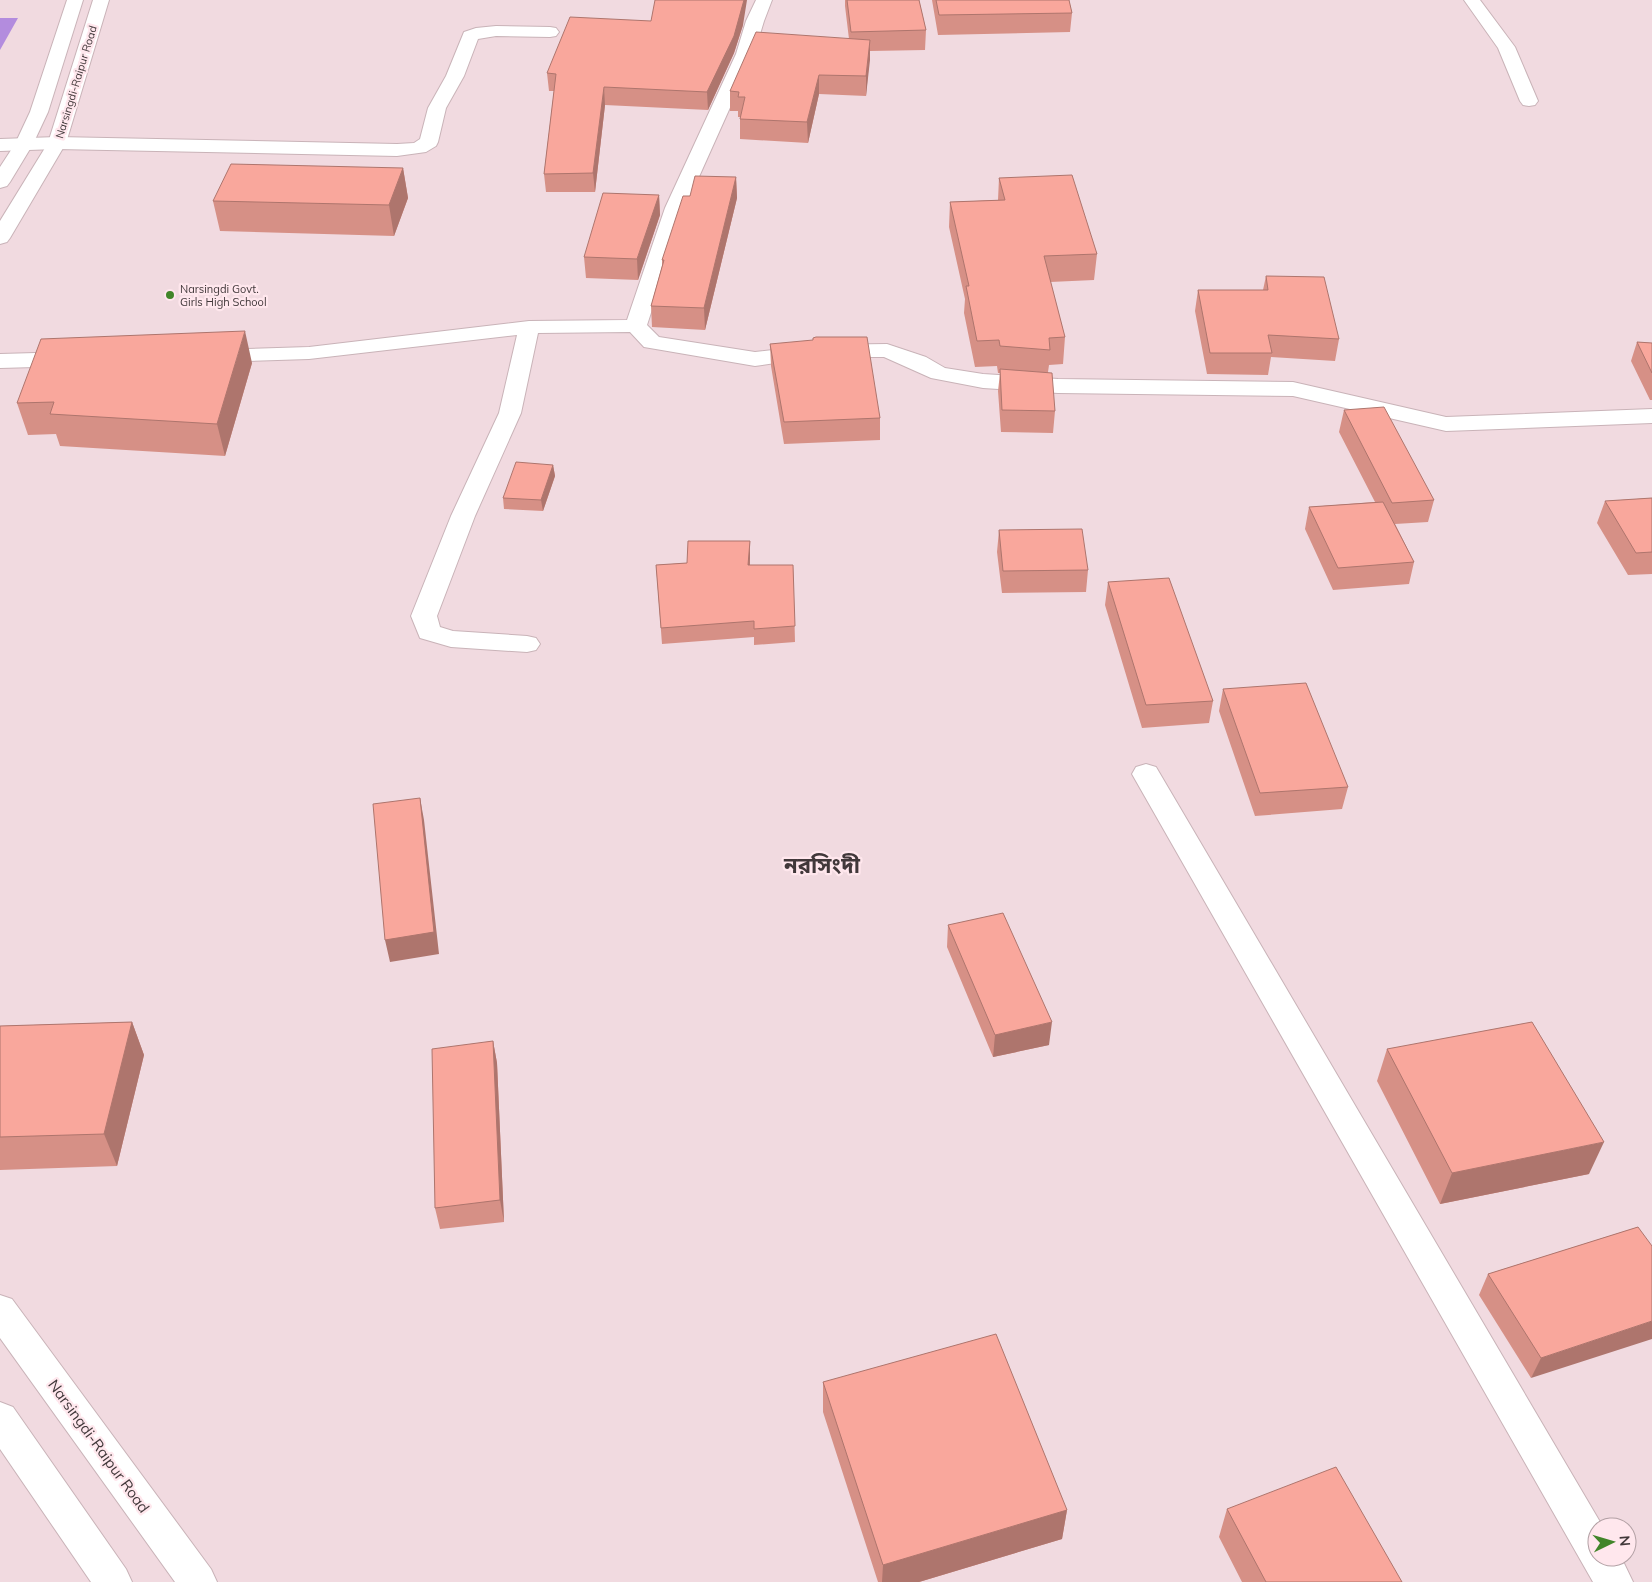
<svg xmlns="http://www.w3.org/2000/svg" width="1652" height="1582" viewBox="0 0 1652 1582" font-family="Mulish,'Noto Sans Bengali',sans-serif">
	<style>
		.water { fill: #b38cde }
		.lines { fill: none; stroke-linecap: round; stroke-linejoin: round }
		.street-casing { stroke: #c9b3b8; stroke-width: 2 }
		.primary-casing { stroke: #c9b3b8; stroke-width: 2 }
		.street { fill: #fff; fill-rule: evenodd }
		.primary { fill: #fff; fill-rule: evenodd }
		.wall { fill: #d69086 }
		.shaded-wall { fill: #ae756d }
		.building { fill: #f9a79c; stroke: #ae756d }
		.poi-dot { fill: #418529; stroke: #ffe7ed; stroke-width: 2 }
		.labels { text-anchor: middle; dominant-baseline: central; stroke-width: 4.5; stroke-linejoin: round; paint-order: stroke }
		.far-street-label { font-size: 11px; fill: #41383a; stroke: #ffe7ed }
		.far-poi-label { font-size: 11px; fill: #41383a; stroke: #ffe7ed; text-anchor: start }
		.near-street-label { font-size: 15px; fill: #41383a; stroke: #ffe7ed }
		.town-label { font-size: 22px; font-weight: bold; fill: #41383a; stroke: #ffe7ed }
	</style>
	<rect width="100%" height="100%" fill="#f1dae0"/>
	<!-- water -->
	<path class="water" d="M0 18H18L0 50Z"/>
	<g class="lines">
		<defs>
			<path id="street" d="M756 0H772L764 21 754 54 685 208 647 325 659 337 755 352 816 345 887 344 926 357 945 368 983 374 1058 379 1293 382 1446 417 1652 409V423L1446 431 1293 396 1058 393 983 388 931 378 884 357H816L755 366 644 347 630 332 538 333 521 413 475 516 437 616 440 627 453 631 527 636 536 638 540 644 536 650 527 652 451 647 420 638 411 616 451 516 499 413 517 335 309 359 212 362 204 361 201 356 204 351 212 350 309 347 529 321 627 320 665 208 736 54 746 21Z
				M1464 0H1480L1515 47 1538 101 1535 105 1529 106 1523 105 1520 101 1498 48Z
				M496 26 550 27 556 28 559 32 556 36 550 37 496 36 478 39 464 76 446 108 438 142 436 146 426 152 397 156 57 149 0 151V139L57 137 397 144 414 143 420 139 428 108 446 76 464 32 476 28Z
				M71 352 79 354 82 359 79 364 71 366 0 368V354Z
				M1146 764 1156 767 1603 1527H1597V1557H1621L1633 1582H1593L1132 774 1136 767Z"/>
			<path id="primary" d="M67 0H83L48 112 33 144 10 182 7 186 0 188V167L15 144 30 112Z
				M93 0H109L66 143 10 238 7 242 0 244V221L48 143Z
				M0 1295 12 1299 211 1569 217 1582H175L0 1338Z
				M0 1402 13 1407 126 1569 132 1582H91L0 1449Z"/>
		</defs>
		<!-- street casing -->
		<use href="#street" class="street-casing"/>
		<!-- primary casing -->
		<use href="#primary" class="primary-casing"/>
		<!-- street -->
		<use href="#street" class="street"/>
		<!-- primary -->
		<use href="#primary" class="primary"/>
	</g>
	<!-- wall -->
	<path class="wall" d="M845 0H919L926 30 925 50 870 51 866 96 819 94 808 143 740 139V117H738V111H730V91L849 39 845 6Z
		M932 0H1069L1072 13 1070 32 938 35Z
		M743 25 734 53 708 110 605 105 595 192H546L544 174 554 91H549L547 73Z
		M403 168 408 198 394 236 220 231 213 201Z
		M736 177 737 198 705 330 652 327 651 306 662 266V260L690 196Z
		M999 178 1097 254 1094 280 1050 282 1065 337 1063 364 1049 365 1048 372 1055 411 1053 433 1001 432 998 391 1000 373H998L997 366 975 367 964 313 965 299 949 227 950 202 998 200Z
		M659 195 660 215 638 280 586 278 584 257Z
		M1266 276 1339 339 1335 361 1271 357 1268 375 1207 374 1195 311 1198 290H1263Z
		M1637 342 1652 343V400H1650L1631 361Z
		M770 344 880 418V440L784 444 771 366Z
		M252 363 225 456 60 446 56 434 28 435 17 403Z
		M1344 410 1434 500 1428 522 1395 524 1414 562 1409 584 1333 590 1305 529 1309 507 1375 502 1339 432Z
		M553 465 555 476 543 511 504 509 503 498Z
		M1652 498V574L1628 575 1597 523 1605 501Z
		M999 530 1088 570 1086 592 1002 593 997 552Z
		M750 541V565H793L795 642 754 645V637L662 644 656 565 687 563Z
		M1108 582 1213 701 1209 723 1142 728 1105 605Z
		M1223 689 1348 787 1342 809 1255 816 1219 711Z
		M948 925 1049 1045 993 1057 947 947Z
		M132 1022 144 1055 117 1166 0 1170V1026Z
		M493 1041 497 1063 504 1222 440 1229 435 1208Z
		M1387 1049 1589 1174 1440 1204 1377 1081Z
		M1638 1227 1531 1378 1479 1295 1488 1274Z
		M823 1382 1067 1510 1062 1539 919 1582H878L823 1412Z
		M1227 1509 1402 1582H1242L1219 1537Z"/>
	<!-- shaded-wall -->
	<path class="shaded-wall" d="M744 0H747L743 25 734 53 708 110 707 92Z
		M870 40V60L866 96V76Z
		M819 75V94L808 143 807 122Z
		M604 87 605 105 595 192 593 173Z
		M403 168 408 198 394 236 389 205Z
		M736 177 737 198 705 330 704 308Z
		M659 195 660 215 638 280 637 259Z
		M245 331 252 363 225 456 217 424Z
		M553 465 555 476 543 511 541 500Z
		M750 541V557L749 581 748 565Z
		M420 798 424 820 439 954 390 962 385 940Z
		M132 1022 144 1055 117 1166 104 1134Z
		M1052 1022 1049 1045 993 1057 995 1035Z
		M493 1041 497 1063 504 1222 500 1200Z
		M1604 1142 1589 1174 1440 1204 1452 1173Z
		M1652 1321V1339L1531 1378 1541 1358Z
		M1067 1510 1062 1539 919 1582H882L883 1565Z"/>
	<!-- building -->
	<path class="building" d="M655 0H744L742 7 734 36 707 92 604 87 593 173 544 174 556 74 547 73 570 17 651 21Z
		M847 0H919L926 30 851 32Z
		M936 0H1069L1072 13 939 15Z
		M756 32 870 40 866 76 819 75 807 122 740 119 745 97H738L739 92 730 91Z
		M231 164 403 168 389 205 213 201Z
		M1072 175 1097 254 1044 256 1065 337 1049 338 1050 350 1000 346 999 340 977 341 966 286H969L950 202 1005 200 999 178Z
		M695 176 736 177 704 308 651 306 664 260H662L683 196H690Z
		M603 193 659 195 637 259 584 257Z
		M1266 276 1324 277 1339 339 1268 335 1272 353H1210L1198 290H1268Z
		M245 331 217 424 50 414 54 402 17 403 41 339Z
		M816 337H867L880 418 784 422 770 344 813 340V338Z
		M1637 342 1652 343V373Z
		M1000 369 1052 373 1055 411 1002 410Z
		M1384 407 1434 500 1392 503 1344 410Z
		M516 462 553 465 541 500 503 498Z
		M1652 498V552L1636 553 1605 501Z
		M1383 502 1414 562 1338 568 1309 507Z
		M1082 529 1088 570 1003 571 999 530Z
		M688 541H750L748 565H793L795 626 754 629V621L661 628 656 565 687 563Z
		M1169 578 1213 701 1146 705 1108 582Z
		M1306 683 1348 787 1260 793 1223 689Z
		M420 798 434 932 385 940 373 804Z
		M1003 913 1052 1022 995 1035 948 925Z
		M132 1022 104 1134 0 1137V1026Z
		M1532 1022 1604 1142 1452 1173 1387 1049Z
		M493 1041 500 1200 435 1208 432 1049Z
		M1638 1227 1652 1246V1321L1541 1358 1488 1274Z
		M996 1334 1067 1510 883 1565 823 1382Z
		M1336 1467 1402 1582H1266L1227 1509Z"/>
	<!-- markers -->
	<circle class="poi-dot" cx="170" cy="295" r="5"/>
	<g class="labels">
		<!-- far-street labels -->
		<g class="far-street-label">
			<text transform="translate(76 82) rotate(-73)">Narsingdi-Raipur Road</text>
		</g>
		<!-- far-poi labels -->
		<g class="far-poi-label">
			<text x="180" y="289">Narsingdi Govt.<tspan x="180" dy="13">Girls High School</tspan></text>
		</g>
		<!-- near-street labels -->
		<g class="near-street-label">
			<text transform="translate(99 1446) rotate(54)">Narsingdi-Raipur Road</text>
		</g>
		<!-- town labels -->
		<g class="town-label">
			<text x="822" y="865">নরসিংদী</text>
		</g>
	</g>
	<!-- north arrow -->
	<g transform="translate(1612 1542) rotate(85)"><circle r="24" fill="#ffe7ed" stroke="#b3a1a5"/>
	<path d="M0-4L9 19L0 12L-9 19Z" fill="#418529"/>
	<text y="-8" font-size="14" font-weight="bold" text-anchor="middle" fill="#41383a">N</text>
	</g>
</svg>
